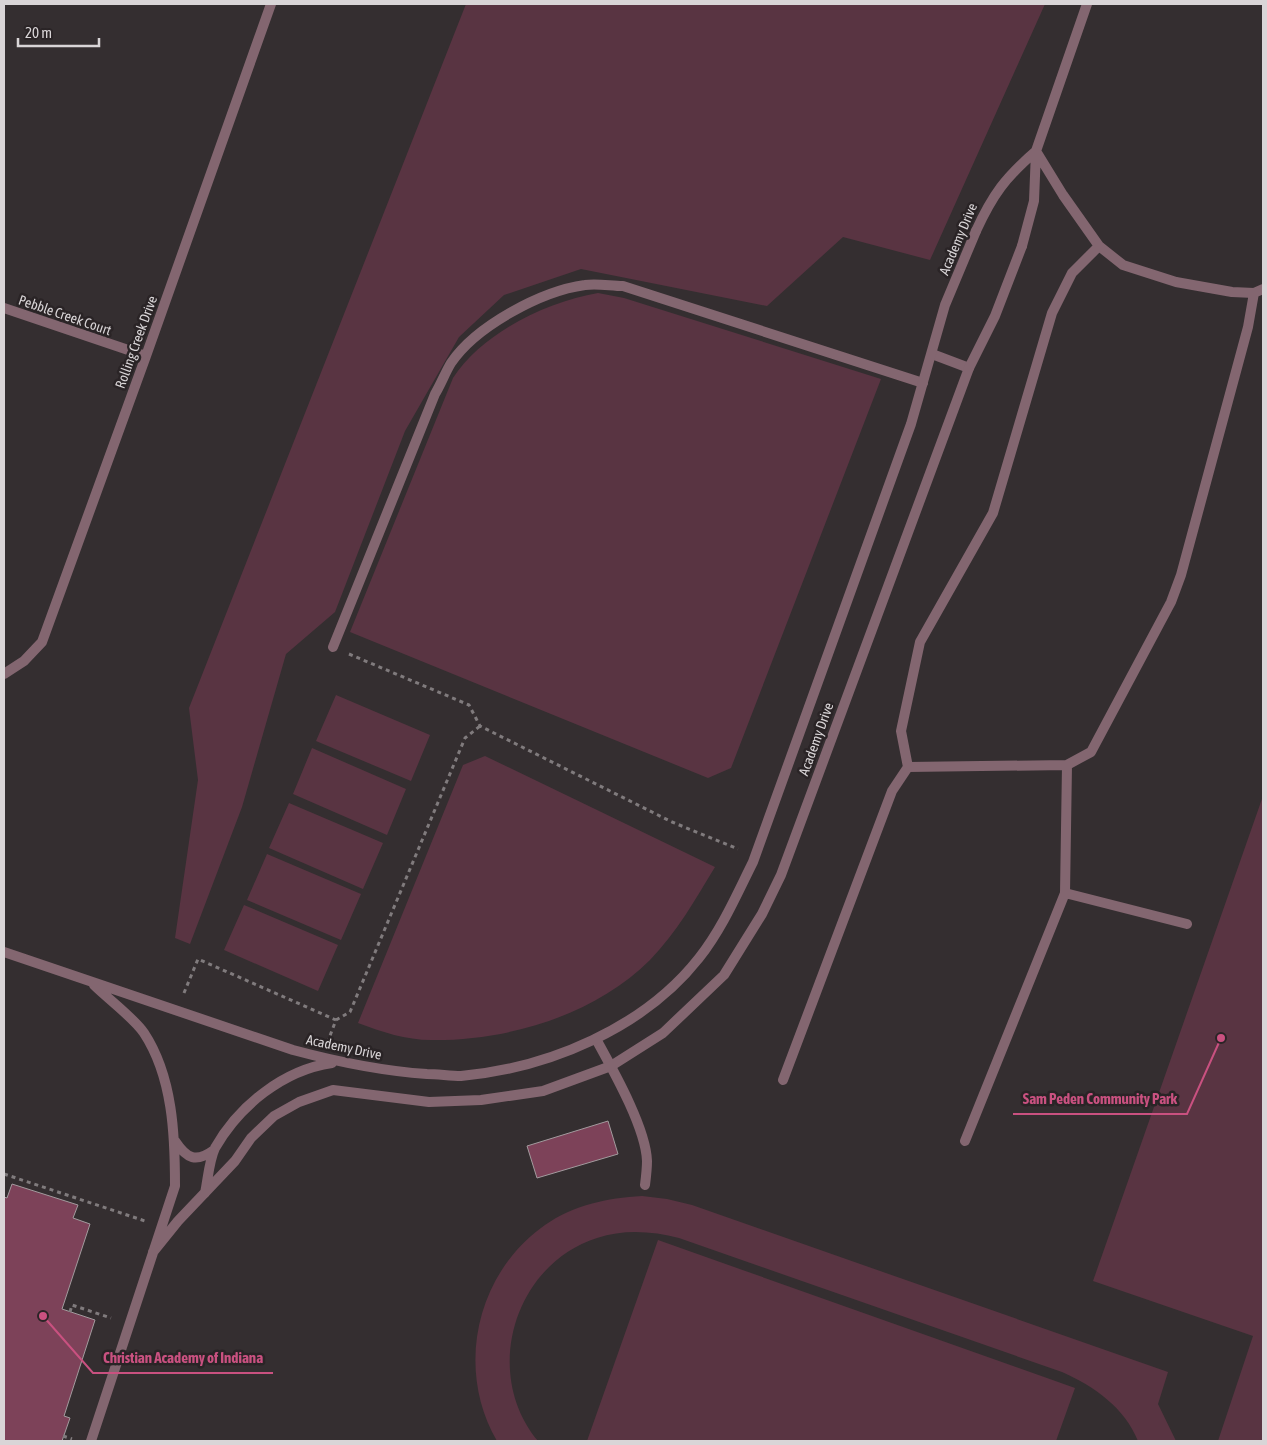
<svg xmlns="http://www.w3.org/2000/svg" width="1267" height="1445" viewBox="0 0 1267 1445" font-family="'Asap Condensed',sans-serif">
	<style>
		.green { fill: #593442 }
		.building { fill: #7d4259; stroke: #a39b9e }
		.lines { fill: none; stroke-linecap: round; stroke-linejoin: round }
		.path { stroke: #807b7d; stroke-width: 3; stroke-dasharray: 4 4; stroke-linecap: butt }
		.lane { stroke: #836670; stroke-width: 10 }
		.street { stroke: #836670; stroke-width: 10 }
		.labels { text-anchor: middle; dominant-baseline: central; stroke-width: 5; stroke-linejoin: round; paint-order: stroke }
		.street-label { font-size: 14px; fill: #d9d5d7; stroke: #2a2426 }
		.leader { fill: none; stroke: #c95180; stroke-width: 2 }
		.callout-dot { fill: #c95180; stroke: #2a2426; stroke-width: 2 }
		.callout-label { font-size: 15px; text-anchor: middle; font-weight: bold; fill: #c95180; stroke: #2a2426; stroke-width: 5; stroke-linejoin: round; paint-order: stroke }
	</style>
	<rect width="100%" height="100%" fill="#342e30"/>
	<!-- green -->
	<path class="green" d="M466 4H1045L930 260 843 237 767 306 581 269 504 295 459 337 405 431 335 612 286 654 242 807 190 944 175 938 198 780 189 708Z
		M598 293 624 298 881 379 731 768 708 778 350 632 453 378C482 333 546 302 598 293Z
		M336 695 430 735 411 781 316 741Z
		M312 748 406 789 387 835 293 794Z
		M485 756 715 867C695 900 677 932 650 960 595 1015 508 1041 431 1040 406 1040 382 1032 358 1023L463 765Z
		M1263 796V1441H1218L1253 1336 1093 1281Z
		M289 803 383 843 363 889 269 848Z
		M267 854 361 894 341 940 247 900Z
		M244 905 338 945 318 991 224 950Z
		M642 1196 667 1199 692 1205 1168 1372 1158 1404 1176 1441H1138C1125 1408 1094 1386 1062 1372L679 1238C652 1231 624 1229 597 1238 513 1265 482 1374 538 1441H497C455 1369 476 1273 545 1225 574 1205 607 1198 642 1196Z
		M658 1240 1075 1388 1056 1441H587Z"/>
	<!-- building -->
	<path class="building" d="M608 1121 618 1154 537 1178 527 1146Z
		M12 1184 78 1205 73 1218 90 1224 62 1309 95 1320 64 1416 70 1418 62 1441H4V1197L7 1198Z"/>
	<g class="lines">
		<!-- path -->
		<path class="path" d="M349 654 469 705 480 726 672 822 738 849
			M184 993 198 959 336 1020 328 1041
			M336 1020 350 1012 465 738 480 726
			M4 1174 145 1221
			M70 1312 72 1305 111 1318
			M63 1436 72 1439"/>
		<!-- lane -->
		<path class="lane" d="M1036 151 1063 195 1099 246 1072 273 1052 313 993 513 920 642 901 731 908 767 1067 765 1091 752 1171 602 1181 575 1248 327 1254 293 1263 289
			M976 231C993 194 1005 178 1036 151
			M1022 246 1034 201 1036 151 1087 4
			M1099 246 1123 265 1176 282 1232 292 1254 293
			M932 354 969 368
			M333 647 435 394C441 384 445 373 451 363 476 326 541 291 585 285 597 283 611 286 623 286L923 383
			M1065 893 1187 924
			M596 1039C613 1070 646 1128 647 1161 647 1169 646 1177 645 1185
			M783 1080 892 791 908 767
			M965 1141 1065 893 1067 765"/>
		<!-- street -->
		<path class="street" d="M4 308 146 356
			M4 674 24 661 42 642 146 356 271 4
			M4 952 293 1050C338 1062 381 1071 427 1074 438 1074 450 1076 461 1076 549 1068 644 1028 699 958 722 929 737 894 753 862L911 424 945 305 976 231
			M175 1141C187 1159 196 1163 214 1150
			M205 1193C208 1179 209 1161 215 1148 239 1106 283 1070 332 1063
			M153 1252 178 1221 235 1161 251 1138 274 1116 299 1102 333 1090 429 1102 481 1100 543 1091 611 1066 663 1033 724 975 762 914 781 875 969 368 995 316 1022 246
			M91 1441 175 1186C175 1136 173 1077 144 1033 134 1018 107 998 94 985"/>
	</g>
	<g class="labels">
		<!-- street labels -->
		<g class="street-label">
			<text transform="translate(958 239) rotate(-67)">Academy Drive</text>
			<text transform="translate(65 315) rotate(19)">Pebble Creek Court</text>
			<text transform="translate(136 342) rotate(-70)">Rolling Creek Drive</text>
			<text transform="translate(816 739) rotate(-70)">Academy Drive</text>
			<text transform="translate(344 1047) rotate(12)">Academy Drive</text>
		</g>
	</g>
	<!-- callouts -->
	<path class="leader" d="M1221 1038L1187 1114H1013M43 1316L93 1373H273"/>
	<g class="callout-dot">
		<circle cx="1221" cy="1038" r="5"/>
		<circle cx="43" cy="1316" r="5"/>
	</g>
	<g class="callout-label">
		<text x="1100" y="1104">Sam Peden Community Park</text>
		<text x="183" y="1363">Christian Academy of Indiana</text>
	</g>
	<!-- border -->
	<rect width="1267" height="1445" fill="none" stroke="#d9d5d7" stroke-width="10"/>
	<!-- scale -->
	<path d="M18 38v8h81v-8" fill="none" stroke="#d9d5d7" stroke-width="2.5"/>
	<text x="25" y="38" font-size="15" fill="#d9d5d7" stroke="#2a2426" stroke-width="4" paint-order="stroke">20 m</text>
</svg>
